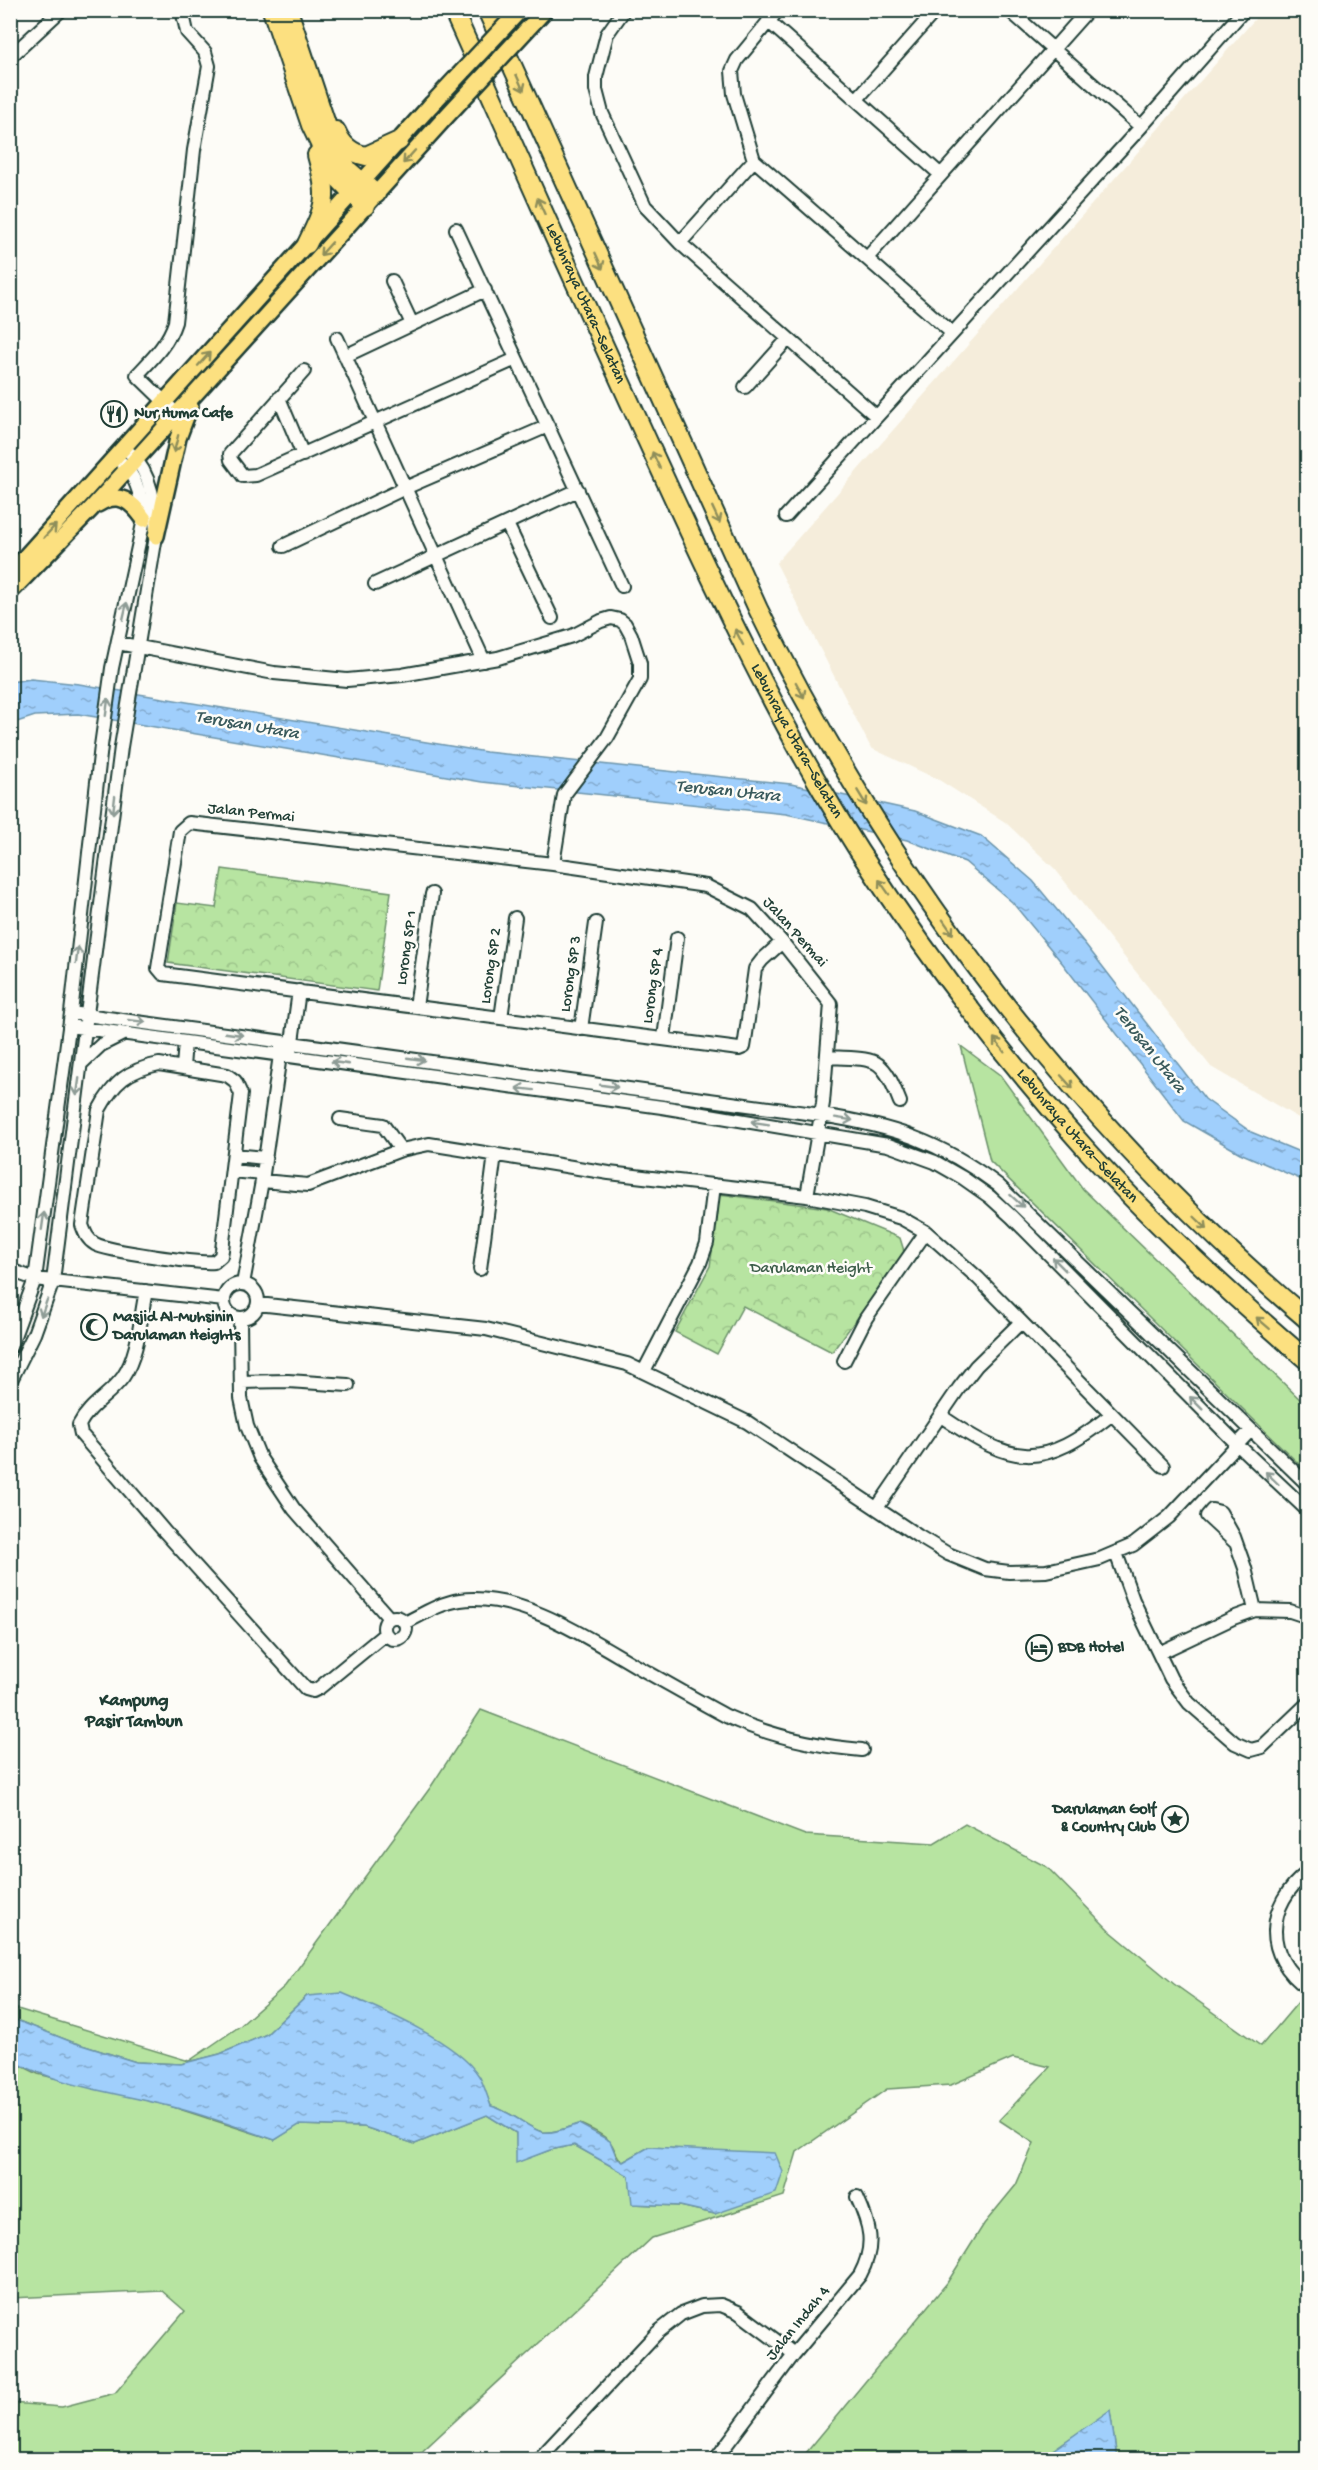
<svg xmlns="http://www.w3.org/2000/svg" width="1318" height="2470" viewBox="0 0 1318 2470" font-family="'Gochi Hand',sans-serif">
	<style>
		.built { fill: #f5eddb }
		.grass { fill: #b7e4a1; stroke: #6b906a; stroke-width: 1.5 }
		.park { fill: url(#park-crowns); stroke: #6b906a; stroke-width: 1.5 }
		.water { fill: url(#water-ripples); stroke: #6c95ac; stroke-width: 1.5 }
		.lines { fill: none; stroke-linecap: round; stroke-linejoin: round }
		.minor-casing { stroke: #1f3d34; stroke-width: 16 }
		.major-casing { stroke: #1f3d34; stroke-width: 20 }
		.highway-casing { stroke: #1f3d34; stroke-width: 22 }
		.minor { stroke: #fdfcf7; stroke-width: 12 }
		.major { stroke: #fce080; stroke-width: 15 }
		.highway { stroke: #fce080; stroke-width: 18 }
		.major-bridge-casing { stroke: #1f3d34; stroke-width: 20; stroke-linecap: butt }
		.major-bridge { stroke: #fce080; stroke-width: 15 }
		.oneway { stroke: #8e8e5a }
		.oneway2 { stroke: #8e9c96 }
		.labels { text-anchor: middle; dominant-baseline: central; stroke-width: 5; stroke-linejoin: round; paint-order: stroke }
		.street-label { font-size: 16px; fill: #1f3d34; stroke: #fdfcf7 }
		.poi-label { font-size: 16px; font-weight: bold; fill: #1f3d34; stroke: #fdfcf7; text-anchor: start }
		.park-label { font-size: 16px; fill: #3d5e4a; stroke: #fdfcf7 }
		.water-label { font-size: 18px; font-style: italic; fill: #395a5c; stroke: #fdfcf7 }
		.neighbourhood-label { font-size: 18px; font-weight: bold; fill: #1f3d34; stroke: #fdfcf7 }
	</style>
	<defs>
		<pattern id="park-crowns" width="20" height="18" patternUnits="userSpaceOnUse" patternTransform="scale(1.5)"><rect width="20" height="18" fill="#b7e4a1"/><path d="M2 6a3 3 0 1 1 6 0M12 15a3 3 0 1 1 6 0" fill="none" stroke="#9dc48b"/></pattern>
		<pattern id="water-ripples" width="26" height="14" patternUnits="userSpaceOnUse" patternTransform="scale(1.5)"><rect width="26" height="14" fill="#a0cffc"/><path d="M2 4q2-2 4 0t4 0M15 11q2-2 4 0t4 0" fill="none" stroke="#82a9cd"/></pattern>
	</defs>
	<rect width="100%" height="100%" fill="#fdfcf7"/>
	<filter id="ink" filterUnits="userSpaceOnUse"><feTurbulence type="fractalNoise" baseFrequency=".0167" numOctaves="2"/><feDisplacementMap in="SourceGraphic" scale="12" xChannelSelector="R" yChannelSelector="G"/><feConvolveMatrix kernelMatrix="1 2 1 2 8 2 1 2 1" color-interpolation-filters="sRGB"/></filter>
	<g filter="url(#ink)">
		<!-- built -->
		<path class="built" d="M1262 11H1292L1308 23 1307 1123 1211 1067 1055 869 1005 822 939 780 871 748 776 563Z"/>
		<!-- grass -->
		<path class="grass" d="M961 1046 1000 1075 1083 1189 1307 1406V1472L990 1161Z
			M481 1710 805 1835 934 1843 965 1824 1047 1867 1110 1931 1174 1984 1261 2046 1305 1994 1307 1995V2459H1117L1110 2411 1053 2450 1046 2459H801L947 2283 984 2224 1016 2185 1034 2143 999 2120 1050 2067 1013 2058 951 2085 887 2089 797 2152 784 2196 652 2238 414 2459H11V2403L62 2407 115 2393 185 2311 162 2291 11 2298 10 2060 38 2074 170 2106 275 2140 298 2125 364 2127 415 2144 487 2115 516 2133 517 2162 550 2150 574 2145 629 2176 633 2204 680 2206 715 2214 731 2152 649 2147 623 2162C615 2156 616 2149 610 2142 603 2134 589 2128 580 2124 568 2127 554 2134 542 2132 531 2130 509 2110 491 2106L479 2076 307 1996 267 2034 220 2054 181 2064 136 2062 72 2042 11 2018V2007L189 2061 240 2026 285 1986 430 1788Z"/>
		<!-- park -->
		<path class="park" d="M222 869 391 892 377 991 168 963 177 903 216 908Z
			M720 1194 827 1208 900 1238 905 1254 832 1352 743 1306 717 1354 675 1332 710 1266Z"/>
		<!-- water -->
		<path class="water" d="M31 679 79 684 486 752 791 784 915 811 981 836 1033 881 1086 945 1205 1099 1251 1132 1307 1155V1182L1240 1153 1184 1121 1063 964 1012 902 965 862 907 840 786 814 482 782 78 714 35 716 11 724 10 682Z
			M342 1993C380 2009 457 2041 479 2076 484 2084 487 2096 491 2106 509 2110 531 2130 542 2132 554 2134 568 2127 579 2124L610 2141 617 2158 623 2162 649 2147 775 2153 783 2172 776 2193 715 2214 680 2206 632 2204 629 2176 574 2145 550 2150 516 2163V2133L487 2115 415 2144 364 2127 299 2125 275 2140C240 2128 205 2115 169 2106 114 2092 62 2087 11 2060V2018L72 2042 136 2062 181 2064 220 2054 267 2034 307 1996Z
			M1110 2410 1117 2459H1046L1053 2450Z"/>
		<g class="lines">
			<defs>
				<path id="minor" d="M624 10 607 34 596 77V90L602 113 645 206 680 243 876 416
					M778 10 737 60 732 71 734 94 754 160 952 333
					M1009 10 1141 127
					M768 21 941 175
					M10 57 61 10
					M857 99 936 10
					M456 229 622 586
					M680 243 754 160
					M867 258 1088 10
					M392 281 412 324
					M337 338 484 661
					M345 356 485 290
					M304 371 230 454 231 460 243 476 256 475 516 359
					M745 387 788 339
					M279 398 303 455
					M177 414 137 375C152 359 168 344 175 322L194 150 209 66 205 52 187 32 182 10
					M786 516 1141 127 1244 10
					M507 524 552 618
					M283 546 405 488 548 426
					M375 584 578 490
					M118 643 274 673 347 680 402 675 498 658 572 636 601 621 611 618 620 620 625 624 631 635 640 663V679L607 738 564 795 553 864
					M416 1007 432 894
					M71 1013 821 1115C892 1126 940 1141 998 1185L1308 1485
					M501 1018 515 918
					M69 1026 662 1107 888 1145 935 1162 963 1178 990 1197 1012 1217 1237 1444 1308 1511
					M581 1029 596 923
					M664 1038 677 938
					M291 1049 299 991
					M828 1057C877 1060 881 1054 900 1102
					M82 1063 101 1045 123 1034
					M159 1064 227 1075 235 1081 241 1094 222 1250 221 1256 214 1262C200 1264 107 1251 95 1244 87 1239 85 1233 82 1225L99 1110C114 1082 128 1070 159 1064Z
					M183 1067 185 1042
					M340 1119 383 1125 401 1150
					M234 1155 265 1158
					M232 1171 263 1174
					M262 1181 308 1185 401 1150 429 1144 609 1173 807 1196 823 1103 831 1004 782 942 752 909 706 886 553 864 189 823 180 831 158 968 163 974 739 1049 744 1047 745 1041 755 969 762 960 782 942
					M807 1196 865 1207 901 1218 926 1232 978 1278 1163 1466
					M480 1269 495 1154
					M10 1270 35 1279 224 1300
					M224 1301a17 17 0 1 1 34 0a17 17 0 1 1-34 0Z
					M243 1284 262 1181 281 1048
					M146 1291C140 1318 139 1354 123 1377 110 1395 89 1405 79 1425L81 1434 164 1531 306 1689 313 1691 319 1688 385 1634
					M258 1304 486 1329 627 1364 747 1422 918 1536 948 1554 985 1569 1009 1572 1046 1571 1100 1559 1133 1545 1169 1517 1251 1430
					M240 1319 241 1398 247 1426 260 1458 294 1509 389 1618
					M10 1347 35 1279 71 1013 101 746 112 668 144 519C142 499 137 477 122 463
					M844 1361 866 1318 926 1232
					M644 1371 700 1263 707 1243 714 1185
					M10 1382 34 1334 53 1281 121 747 156 536C155 506 153 475 130 453
					M241 1382 288 1381 348 1385
					M941 1416C1014 1466 1041 1471 1112 1414
					M877 1508 959 1388 976 1366 1021 1322
					M1236 1543 1207 1516 1212 1510 1220 1512 1234 1537 1245 1568 1255 1610
					M1116 1553 1133 1600 1171 1679 1189 1703 1235 1743 1251 1750 1262 1747 1308 1703
					M384 1628a11 11 0 1 1 22 0a11 11 0 1 1-22 0Z
					M405 1623C423 1614 440 1603 460 1600 520 1592 588 1638 638 1667 667 1683 696 1700 726 1716 769 1736 814 1746 862 1750
					M1159 1653 1233 1618 1255 1610 1290 1611 1308 1617
					M1308 1872C1265 1904 1263 1957 1308 1988
					M538 2460 657 2333 681 2314 702 2306 721 2305 738 2312 794 2354
					M715 2460 794 2354 860 2275C876 2245 870 2225 857 2197"/>
				<path id="major" d="M98 504C119 490 132 502 144 519
					M156 536 178 438 190 406
					M10 574 431 105
					M10 592 91 509 443 120"/>
				<g id="highway">
					<path d="M272 10 311 125 322 148 339 179 365 206"/>
					<path d="M288 10 333 145 348 170 376 194"/>
					<path id="s1" d="M453 10C517 154 581 297 647 440 711 580 776 720 859 851 926 955 1002 1056 1085 1148 1154 1224 1230 1294 1308 1361"/>
					<path d="M487 10 758 609C891 881 1077 1124 1308 1320"/>
					<path d="M336 131C342 145 351 153 366 156L399 141"/>
					<path d="M307 244C326 205 329 198 317 155"/>
				</g>
			</defs>
			<!-- minor casing -->
			<use href="#minor" class="minor-casing"/>
			<!-- major casing -->
			<use href="#major" class="major-casing"/>
			<!-- highway casing -->
			<use href="#highway" class="highway-casing"/>
			<!-- minor -->
			<use href="#minor" class="minor"/>
			<!-- major -->
			<use href="#major" class="major"/>
			<!-- highway -->
			<use href="#highway" class="highway"/>
			<defs>
				<path id="major-bridge" d="M431 105 520 10
					M443 120 545 10"/>
			</defs>
			<!-- major-bridge casing -->
			<use href="#major-bridge" class="major-bridge-casing"/>
			<!-- major-bridge -->
			<use href="#major-bridge" class="major-bridge"/>
		</g>
		<!-- one-way arrows -->
		<defs><path id="oneway-shaft" d="M-6 0H5M1.5-3L5.5 0L1.5 3" fill="none" stroke-width="1.6" stroke-linecap="round" stroke-linejoin="round" transform="scale(1.5)"/></defs>
		<g class="oneway">
			<use href="#oneway-shaft" transform="translate(520 83) rotate(66)"/>
			<use href="#oneway-shaft" transform="translate(409 157) rotate(132)"/>
			<use href="#oneway-shaft" transform="translate(541 206) rotate(-114)"/>
			<use href="#oneway-shaft" transform="translate(326 249) rotate(132)"/>
			<use href="#oneway-shaft" transform="translate(599 261) rotate(66)"/>
			<use href="#oneway-shaft" transform="translate(204 359) rotate(-48)"/>
			<use href="#oneway-shaft" transform="translate(176 444) rotate(104)"/>
			<use href="#oneway-shaft" transform="translate(656 460) rotate(-115)"/>
			<use href="#oneway-shaft" transform="translate(716 515) rotate(65)"/>
			<use href="#oneway-shaft" transform="translate(50 531) rotate(-47)"/>
			<use href="#oneway-shaft" transform="translate(739 637) rotate(-117)"/>
			<use href="#oneway-shaft" transform="translate(800 690) rotate(62)"/>
			<use href="#oneway-shaft" transform="translate(862 798) rotate(59)"/>
			<use href="#oneway-shaft" transform="translate(884 887) rotate(-125)"/>
			<use href="#oneway-shaft" transform="translate(948 927) rotate(55)"/>
			<use href="#oneway-shaft" transform="translate(999 1045) rotate(-127)"/>
			<use href="#oneway-shaft" transform="translate(1067 1082) rotate(48)"/>
			<use href="#oneway-shaft" transform="translate(1201 1223) rotate(44)"/>
			<use href="#oneway-shaft" transform="translate(1263 1323) rotate(-139)"/>
		</g>
		<g class="oneway2">
			<use href="#oneway-shaft" transform="translate(125 611) rotate(-77)"/>
			<use href="#oneway-shaft" transform="translate(107 707) rotate(-82)"/>
			<use href="#oneway-shaft" transform="translate(114 805) rotate(97)"/>
			<use href="#oneway-shaft" transform="translate(77 955) rotate(-83)"/>
			<use href="#oneway-shaft" transform="translate(137 1021) rotate(7)"/>
			<use href="#oneway-shaft" transform="translate(234 1034) rotate(8)"/>
			<use href="#oneway-shaft" transform="translate(416 1059) rotate(8)"/>
			<use href="#oneway-shaft" transform="translate(340 1063) rotate(-172)"/>
			<use href="#oneway-shaft" transform="translate(609 1086) rotate(8)"/>
			<use href="#oneway-shaft" transform="translate(78 1087) rotate(98)"/>
			<use href="#oneway-shaft" transform="translate(525 1089) rotate(-173)"/>
			<use href="#oneway-shaft" transform="translate(844 1119) rotate(9)"/>
			<use href="#oneway-shaft" transform="translate(760 1123) rotate(-171)"/>
			<use href="#oneway-shaft" transform="translate(1017 1201) rotate(42)"/>
			<use href="#oneway-shaft" transform="translate(43 1221) rotate(-82)"/>
			<use href="#oneway-shaft" transform="translate(1059 1264) rotate(-135)"/>
			<use href="#oneway-shaft" transform="translate(44 1308) rotate(110)"/>
			<use href="#oneway-shaft" transform="translate(1196 1403) rotate(-135)"/>
			<use href="#oneway-shaft" transform="translate(1272 1478) rotate(-136)"/>
		</g>
	</g>
	<!-- icons -->
	<defs>
		<symbol id="restaurant-ring" viewBox="-11 -11 22 22"><circle r="9.5" fill="#fdfcf7" stroke="#1f3d34" stroke-width="1.5"/><path d="M-5-6h1v4h1v-4h1v4h1v-4h1v5L-1.5 .5V6h-2V.5L-5-1ZM5-6V6H3V1.5H1.5Q1.5-4 5-6Z" fill="#1f3d34"/></symbol>
		<symbol id="mosque-ring" viewBox="-11 -11 22 22"><circle r="9.5" fill="#fdfcf7" stroke="#1f3d34" stroke-width="1.5"/><path d="M3.5-4.9A6 6 0 1 0 3.5 4.9A5 5 0 1 1 3.5-4.9Z" fill="#1f3d34"/></symbol>
		<symbol id="hotel-ring" viewBox="-11 -11 22 22"><circle r="9.5" fill="#fdfcf7" stroke="#1f3d34" stroke-width="1.5"/><path d="M-6-4.5h1.5V1H6V5H4.5V3h-9V5H-6ZM-4 0a1.8 1.8 0 1 1 3.6 0ZM.5 0V-2.5h3Q6-2.5 6 0Z" fill="#1f3d34"/></symbol>
		<symbol id="sight-ring" viewBox="-11 -11 22 22"><circle r="9.5" fill="#fdfcf7" stroke="#1f3d34" stroke-width="1.5"/><path d="M0-6L1.8-2.2L6-1.7L2.9 1.2L3.7 5.4L0 3.3L-3.7 5.4L-2.9 1.2L-6-1.7L-1.8-2.2Z" fill="#1f3d34"/></symbol>
	</defs>
	<g fill-rule="evenodd">
		<use href="#restaurant-ring" x="99" y="399" width="30" height="30"/>
		<use href="#mosque-ring" x="79" y="1312" width="30" height="30"/>
		<use href="#hotel-ring" x="1024" y="1633" width="30" height="30"/>
		<use href="#sight-ring" x="1160" y="1804" width="30" height="30"/>
	</g>
	<g class="labels">
		<!-- street labels -->
		<g class="street-label">
			<text stroke="none"><textPath href="#s1" startOffset="322">Lebuhraya Utara–Selatan</textPath></text>
			<text stroke="none"><textPath href="#s1" startOffset="808">Lebuhraya Utara–Selatan</textPath></text>
			<text transform="translate(251 814) rotate(6)">Jalan Permai</text>
			<text transform="translate(794 933) rotate(48)">Jalan Permai</text>
			<text transform="translate(408 948) rotate(-82)">Lorong SP 1</text>
			<text transform="translate(492 966) rotate(-82)">Lorong SP 2</text>
			<text transform="translate(572 974) rotate(-82)">Lorong SP 3</text>
			<text transform="translate(654 986) rotate(-82)">Lorong SP 4</text>
			<text stroke="none"><textPath href="#s1" startOffset="1294">Lebuhraya Utara–Selatan</textPath></text>
			<text transform="translate(799 2324) rotate(-51)">Jalan Indah 4</text>
		</g>
		<!-- poi labels -->
		<g class="poi-label">
			<text x="134" y="414">Nur Huma Cafe</text>
			<text x="113" y="1318">Masjid Al-Muhsinin<tspan x="113" dy="18">Darulaman Heights</tspan></text>
			<text x="1058" y="1648">BDB Hotel</text>
			<text x="1156" y="1810" text-anchor="end">Darulaman Golf<tspan x="1156" dy="18">&amp; Country Club</tspan></text>
		</g>
		<!-- park labels -->
		<g class="park-label">
			<text x="811" y="1269">Darulaman Height</text>
		</g>
		<!-- water labels -->
		<g class="water-label">
			<text transform="translate(247 726) rotate(10)">Terusan Utara</text>
			<text transform="translate(728 792) rotate(6)">Terusan Utara</text>
			<text transform="translate(1149 1050) rotate(52)">Terusan Utara</text>
		</g>
		<!-- neighbourhood labels -->
		<g class="neighbourhood-label">
			<text x="134" y="1701">Kampung<tspan x="134" dy="21">Pasir Tambun</tspan></text>
		</g>
	</g>
	<!-- margin -->
	<rect width="1318" height="2470" fill="none" stroke="#fdfcf7" stroke-width="36"/>
	<rect x="18" y="18" width="1282" height="2434" fill="none" stroke="#1f3d34" stroke-width="2" filter="url(#ink)"/>
</svg>
